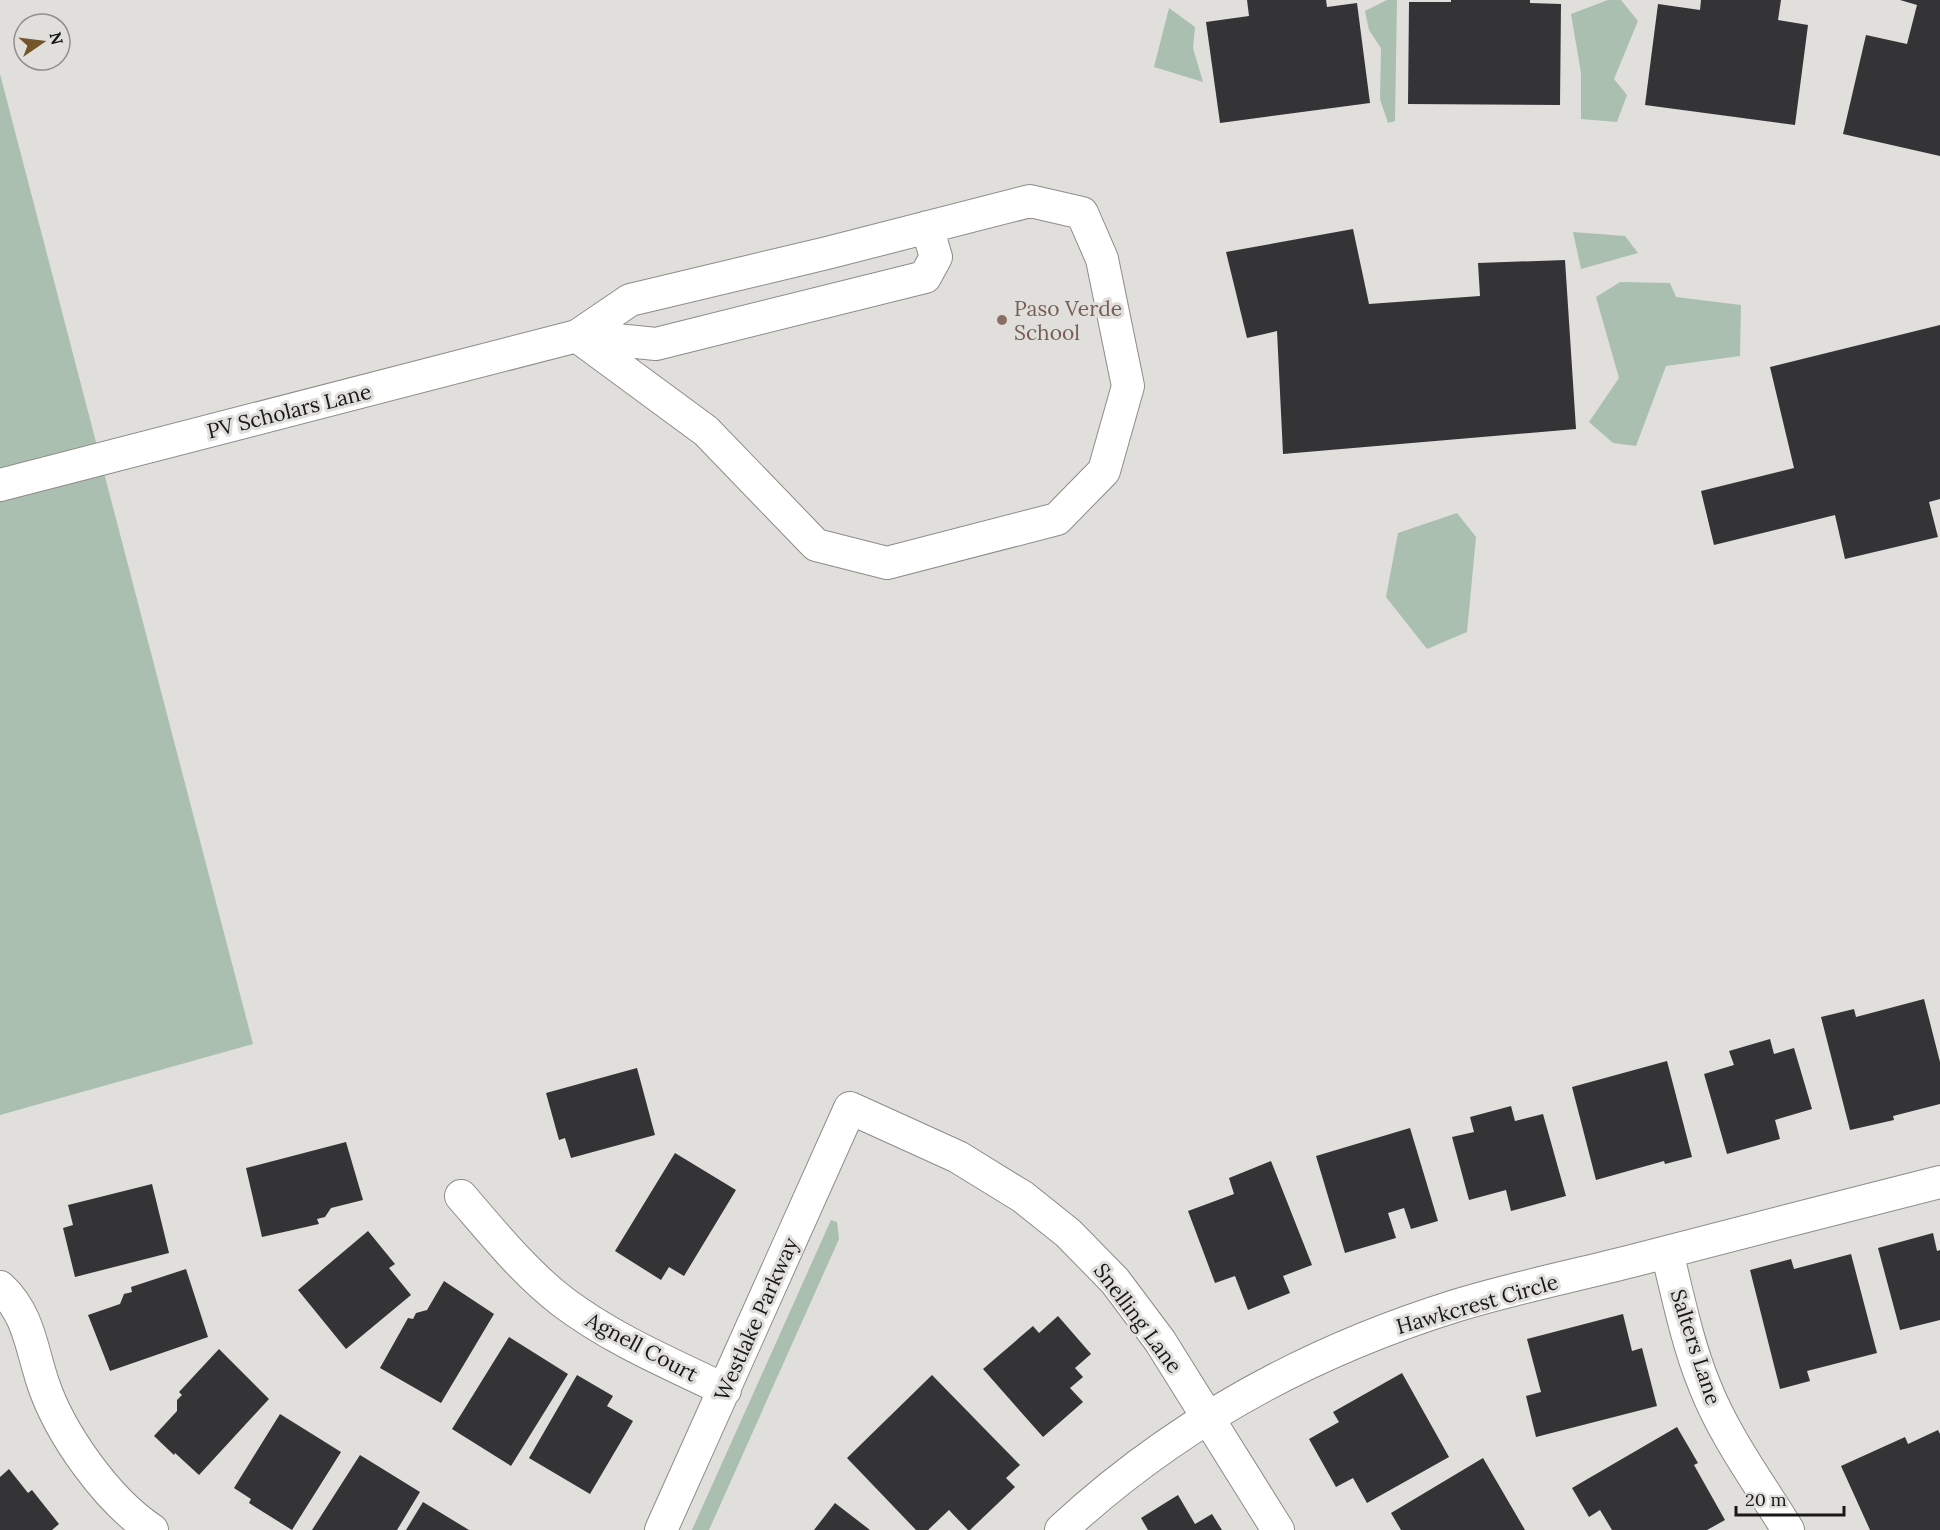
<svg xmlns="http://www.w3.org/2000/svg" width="1940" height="1530" viewBox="0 0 1940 1530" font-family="Lora,serif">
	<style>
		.green { fill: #aabfaf }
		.building { fill: #343336 }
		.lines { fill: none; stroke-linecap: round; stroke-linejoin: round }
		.minor-casing { stroke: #8d8c89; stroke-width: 34 }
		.minor { stroke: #fff; stroke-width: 32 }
		.education-dot { fill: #8d6e63; stroke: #e0dfdc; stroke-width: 2 }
		.labels { text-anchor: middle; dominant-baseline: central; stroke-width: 6; stroke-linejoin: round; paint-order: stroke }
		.education-label { font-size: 21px; fill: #785e54; stroke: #e0dfdc; text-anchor: start }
		.street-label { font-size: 21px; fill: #181817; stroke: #e0dfdc }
	</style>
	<rect width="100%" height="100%" fill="#e0dfdc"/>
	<!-- green -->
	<path class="green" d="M1387 0H1397L1395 121 1388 123 1380 99 1381 48 1369 30 1365 11Z
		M1608 0H1621L1638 21 1614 79 1627 95 1617 122 1581 119V73L1571 14Z
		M1169 8 1195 27 1193 48 1203 82 1154 67Z
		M0 74 253 1044 0 1115Z
		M1573 232 1625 236 1638 253 1581 269Z
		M1620 282 1670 283 1676 297 1741 305 1740 356 1666 366 1636 446 1613 443 1589 422 1619 378 1596 297Z
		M1457 513 1476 537 1467 632 1427 649 1386 597 1398 533Z
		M831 1220 837 1222 839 1239 709 1530H692Z"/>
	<!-- building -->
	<path class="building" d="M1247 0H1326L1327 7 1357 3 1370 103 1220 123 1206 22 1249 16Z
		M1451 0H1530V3L1561 4 1560 105 1408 104 1409 2H1451Z
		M1701 0H1781L1778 20 1808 25 1795 125 1645 105 1658 4 1700 10Z
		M1900 0H1940V156L1843 134 1866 35 1907 44 1917 5Z
		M1353 229 1369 304 1480 296 1478 263 1565 260 1576 429 1283 454 1277 331 1247 338 1226 252Z
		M1940 325V499L1929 502 1938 537 1845 559 1835 515 1714 545 1701 491 1794 468 1770 367Z
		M1924 999 1940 1062V1104L1893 1116 1894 1120 1850 1130 1821 1017 1854 1009 1856 1017Z
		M1770 1039 1774 1054 1794 1048 1812 1109 1775 1120 1780 1139 1727 1154 1704 1074 1734 1065 1729 1051Z
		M1667 1061 1692 1157 1665 1164 1664 1161 1596 1180 1572 1087Z
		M637 1068 655 1135 571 1158 565 1138 559 1140 546 1093Z
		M1511 1106 1515 1121 1543 1114 1566 1196 1511 1211 1506 1190 1469 1200 1452 1137 1474 1132 1470 1117Z
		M1410 1128 1438 1221 1411 1229 1404 1208 1388 1213 1396 1238 1345 1253 1316 1156Z
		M346 1142 363 1200 331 1208 325 1217 317 1219 319 1224 262 1237 246 1168Z
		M675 1153 736 1190 684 1276 669 1267 661 1280 615 1251Z
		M1271 1161 1312 1265 1283 1276 1290 1293 1248 1310 1235 1276 1215 1283 1188 1211 1234 1194 1229 1178Z
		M152 1184 169 1253 75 1277 63 1228 73 1225 68 1205Z
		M368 1231 395 1264 389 1268 411 1295 346 1349 298 1290Z
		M1933 1233 1937 1251 1940 1250V1320L1900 1330 1878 1248Z
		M1851 1254 1877 1353 1807 1371 1810 1381 1780 1389 1750 1270 1791 1259 1794 1269Z
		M186 1269 208 1337 110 1371 88 1315 120 1304 124 1294 132 1292 131 1287Z
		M444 1281 494 1314 441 1403 380 1368 408 1318 413 1319 416 1313 427 1310Z
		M1623 1314 1632 1351 1642 1348 1657 1406 1536 1437 1526 1396 1541 1392 1527 1339Z
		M1058 1316 1091 1354 1075 1368 1083 1377 1070 1388 1083 1402 1043 1437 983 1369 1033 1326 1039 1333Z
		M509 1337 568 1374 511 1466 452 1429Z
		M219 1349 269 1399 199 1475 175 1453 174 1455 154 1436 177 1411V1400L182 1395 179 1392Z
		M1402 1373 1449 1457 1367 1503 1353 1478 1336 1487 1309 1439 1339 1422 1333 1412Z
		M577 1375 613 1396 607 1406 633 1421 590 1494 529 1458Z
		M932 1375 1020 1465 1006 1478 1015 1487 970 1530H968L949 1510 928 1530H916L847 1458Z
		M280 1414 341 1452 292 1530 249 1503 251 1499 234 1488Z
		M1677 1427 1698 1463 1694 1465 1725 1520 1707 1530H1612L1600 1510 1589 1517 1572 1488Z
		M1938 1430 1940 1434V1530H1870L1841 1466 1905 1437 1908 1444Z
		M360 1455 420 1492 397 1530H312Z
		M1483 1458 1525 1530H1401L1391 1513Z
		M9 1469 28 1493 32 1490 59 1524 52 1530H0V1477Z
		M1178 1495 1195 1524 1212 1514 1222 1530H1148L1141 1518Z
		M423 1502 469 1530H406Z
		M835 1503 870 1530H814Z"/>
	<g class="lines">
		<defs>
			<path id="minor" d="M1030 201 1082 213 1102 259 1128 386 1104 471 1057 519 887 563 816 545 706 431 577 336 630 300 827 253Z
				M0 485 577 336 656 344 925 277 936 257 927 227
				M461 1196C493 1233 524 1272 563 1302 612 1339 669 1363 725 1390
				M1667 1252C1678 1296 1687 1342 1704 1384 1724 1436 1759 1483 1788 1530
				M0 1287C29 1314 31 1347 43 1383 60 1434 107 1500 152 1530
				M661 1530 850 1108 958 1157 1023 1197 1068 1233 1115 1281 1160 1341 1278 1530
				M1061 1530C1174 1425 1308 1352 1455 1306 1513 1288 1573 1276 1632 1261 1735 1234 1837 1208 1940 1182"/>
		</defs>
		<!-- minor casing -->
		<use href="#minor" class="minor-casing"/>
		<!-- minor -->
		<use href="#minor" class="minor"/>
	</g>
	<!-- markers -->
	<circle class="education-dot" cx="1002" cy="320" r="6"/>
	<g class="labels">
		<!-- education labels -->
		<g class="education-label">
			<text x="1014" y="308">Paso Verde<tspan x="1014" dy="24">School</tspan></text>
		</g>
		<!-- street labels -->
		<g class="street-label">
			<text transform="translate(289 411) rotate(-14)">PV Scholars Lane</text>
			<text transform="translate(1477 1304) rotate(-16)">Hawkcrest Circle</text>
			<text transform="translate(1138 1318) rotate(53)">Snelling Lane</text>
			<text transform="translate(756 1319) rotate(-66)">Westlake Parkway</text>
			<text transform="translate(642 1347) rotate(28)">Agnell Court</text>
			<text transform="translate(1696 1347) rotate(72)">Salters Lane</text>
		</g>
	</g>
	<!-- north arrow -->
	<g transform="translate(42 42) rotate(76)"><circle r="28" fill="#e0dfdc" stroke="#908f8d" stroke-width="1.5"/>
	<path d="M0-4.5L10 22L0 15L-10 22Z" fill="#74562a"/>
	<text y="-9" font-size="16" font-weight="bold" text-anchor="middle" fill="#181817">N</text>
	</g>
	<!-- scale -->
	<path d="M1736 1506v9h108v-9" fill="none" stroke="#181817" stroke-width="3"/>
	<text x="1745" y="1506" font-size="18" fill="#181817" stroke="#e0dfdc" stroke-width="4.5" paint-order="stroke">20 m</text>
</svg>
